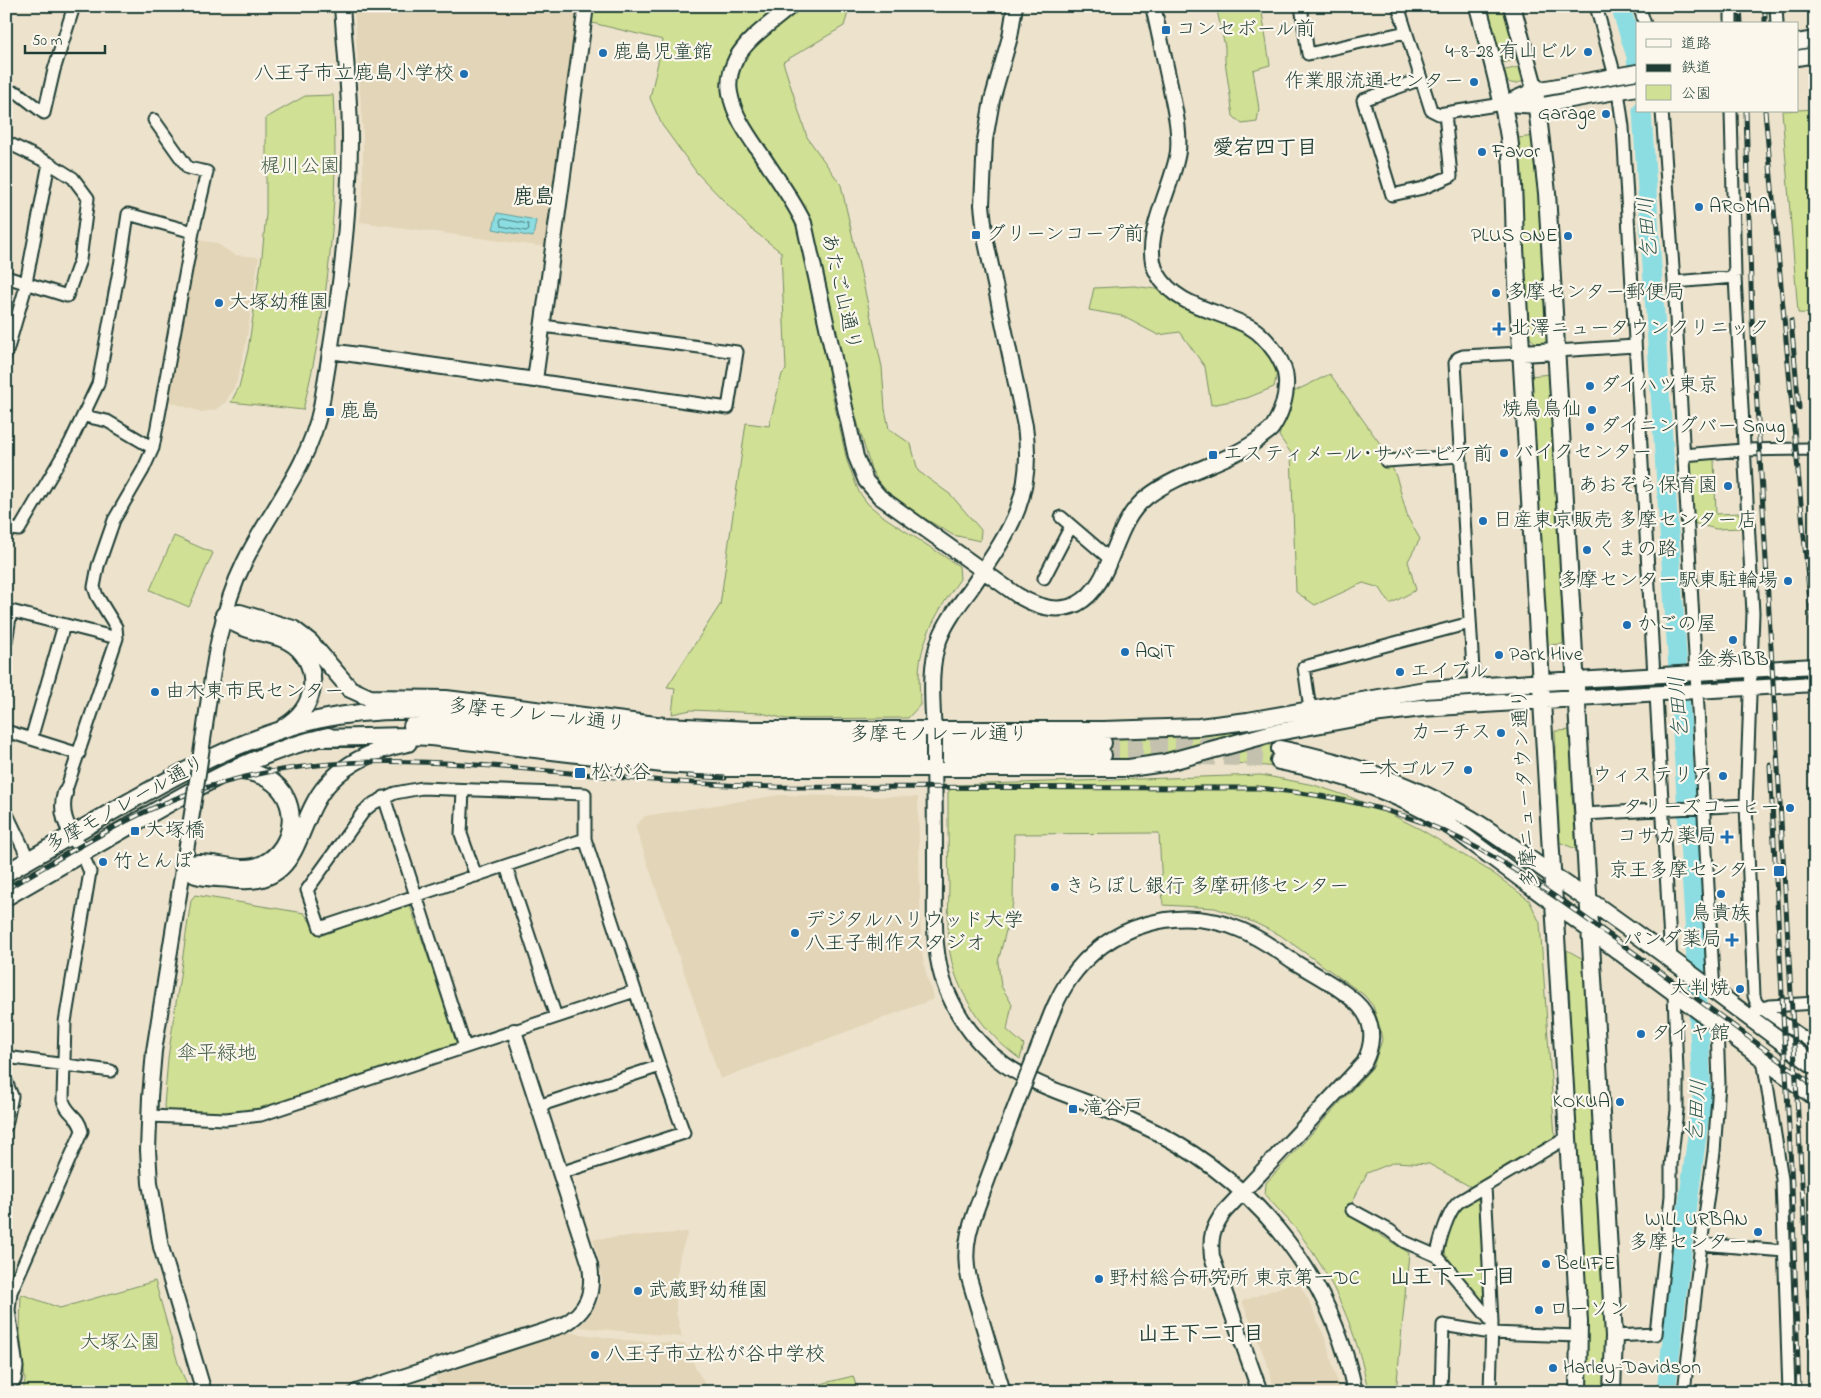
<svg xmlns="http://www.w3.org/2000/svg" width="1821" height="1398" viewBox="0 0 1821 1398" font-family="'Indie Flower','Klee One',sans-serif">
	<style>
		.built { fill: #e3d5b7 }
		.green { fill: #d0e094; stroke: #788e64 }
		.water { fill: #8bdde2; stroke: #609d9c }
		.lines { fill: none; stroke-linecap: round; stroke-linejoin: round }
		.shore { stroke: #4a7d7a; stroke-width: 1 }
		.river { stroke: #8bdde2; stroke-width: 19 }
		.secondary-tunnel { stroke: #c4c2ae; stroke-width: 16; stroke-dasharray: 16 8; stroke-linecap: butt }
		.minor-casing { stroke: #1f3d34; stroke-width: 15 }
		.tertiary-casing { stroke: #1f3d34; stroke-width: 18 }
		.secondary-casing { stroke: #1f3d34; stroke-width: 20 }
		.minor { stroke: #fbf7ec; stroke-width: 11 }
		.tertiary { stroke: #fbf7ec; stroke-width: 14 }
		.secondary { stroke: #fbf7ec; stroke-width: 16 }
		.rail-casing { stroke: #1f3d34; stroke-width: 5 }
		.rail { stroke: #fbf7ec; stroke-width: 3; stroke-dasharray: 9; stroke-linecap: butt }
		.tertiary-bridge-casing { stroke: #1f3d34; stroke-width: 18; stroke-linecap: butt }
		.tertiary-bridge { stroke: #fbf7ec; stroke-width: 14 }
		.poi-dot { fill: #1f6fb2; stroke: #fbf7ec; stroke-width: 2 }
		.labels { text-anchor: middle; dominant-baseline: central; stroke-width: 4.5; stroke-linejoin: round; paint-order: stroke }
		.poi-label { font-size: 20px; fill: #1f3d34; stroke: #fbf7ec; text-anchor: start }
		.park-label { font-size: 20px; fill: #425e47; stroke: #fbf7ec }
		.street-label { font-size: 20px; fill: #1f3d34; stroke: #fbf7ec }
		.neighbourhood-label { font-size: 21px; font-weight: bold; fill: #1f3d34; stroke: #fbf7ec }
		.water-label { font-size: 21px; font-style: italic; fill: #355d57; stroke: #fbf7ec }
	</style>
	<rect width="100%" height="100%" fill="#ede3cd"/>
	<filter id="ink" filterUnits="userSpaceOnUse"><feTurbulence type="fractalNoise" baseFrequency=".02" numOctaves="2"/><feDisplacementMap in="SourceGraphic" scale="10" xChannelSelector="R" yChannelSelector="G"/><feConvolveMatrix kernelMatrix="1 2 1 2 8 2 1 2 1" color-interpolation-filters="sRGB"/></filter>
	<g filter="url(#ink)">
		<!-- built -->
		<path class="built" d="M354 6H579L546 247 360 222 363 190V135Z
			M198 240 216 243 235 255 259 257 245 349 236 384 226 402 215 410 201 412 167 401Z
			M779 795 918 797 921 948 927 978 934 999 720 1079 635 826 645 816Z
			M688 1232 680 1255 676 1283V1312L682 1337 579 1327 591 1314 599 1299 602 1279 599 1260 593 1239Z
			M1298 1281 1309 1301 1327 1343 1340 1392H1274L1270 1371 1242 1301Z
			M567 1332 625 1340 686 1344 695 1367 710 1392H440L435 1377Z"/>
		<!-- green -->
		<path class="green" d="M591 6H762L770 14 781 6H850L844 26 783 62 807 137 841 185 882 367 885 409 889 429 911 444 918 471 951 495 981 530 980 541 953 535 907 508 883 490 871 469 845 379 832 374 828 375 847 461 859 492 868 504 881 515 959 566 960 579C942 605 925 630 920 662 918 676 920 691 920 705L908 718 786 719 761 713 691 710 672 714 675 688 667 687 720 605 746 423 769 426 782 374 786 370 781 252 750 228 697 173 662 125 650 98 663 40 588 22Z
			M1216 6H1261L1270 65 1253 70 1259 109 1257 122 1242 124 1233 116 1225 61V47Z
			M1484 6H1506L1522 58 1499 64Z
			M1524 66V80C1514 87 1504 83 1501 71Z
			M333 95C340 200 328 308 303 410L231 402 239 387 248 350 262 256 266 214V118L305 96Z
			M1815 109V314L1798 313 1782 111Z
			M1535 136 1549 339 1545 343C1535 344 1531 341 1527 332L1521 247 1523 202 1518 138Z
			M1134 286 1163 290 1251 330 1267 343 1278 368 1274 387 1247 398 1211 405 1205 367 1180 332 1158 335 1122 316 1089 310 1094 288Z
			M1330 374 1386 452 1397 479 1408 518 1420 539 1408 561 1416 590 1390 604 1380 588 1363 583 1315 605 1296 592 1291 453 1279 436 1293 392Z
			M1552 374 1564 553 1561 587 1563 644 1545 645 1528 376Z
			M1714 459 1716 514 1740 513 1741 528 1716 529 1693 523 1688 464 1692 460Z
			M174 536 213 553 189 607 150 590Z
			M1250 728 1252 731 1156 758 1106 760 1105 737Z
			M1573 730 1576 764 1572 794 1576 849 1556 841 1558 793 1555 731Z
			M1281 742 1277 767 1224 762V756Z
			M1261 775 1314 785 1350 797 1380 809 1420 829 1490 871 1529 900 1540 923 1555 1137 1471 1187 1429 1164 1395 1162 1367 1173 1353 1201 1349 1215 1409 1253 1396 1392H1368C1359 1334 1332 1275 1296 1229 1286 1217 1275 1206 1265 1195L1266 1183 1373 1067 1382 1040 1380 1028 1373 1006 1364 995 1280 935 1253 922 1215 908 1163 905 1159 833 1014 834 1013 903 998 962 1001 986 1012 1004 1007 1030 1024 1045 1020 1059C984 1034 953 989 949 945 947 925 949 904 949 884 948 853 948 823 948 792L956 785Z
			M195 895 304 913 320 936 409 903 443 999 458 1044 249 1112 224 1115 168 1112 164 1106 168 1058 191 900Z
			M1567 950 1585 960 1608 1337 1606 1392H1583L1568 1052 1570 1003Z
			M1474 1198 1481 1202 1485 1298 1479 1300 1445 1258C1444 1246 1453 1211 1463 1204 1466 1202 1470 1200 1474 1198Z
			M155 1281 178 1363 190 1392H23L25 1380 20 1332 21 1294 60 1308Z
			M853 1376 858 1392H788Z"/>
		<!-- water -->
		<path class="water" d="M497 213 536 220 533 237 493 229Z"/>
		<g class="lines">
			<!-- shore -->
			<path class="shore" d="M503 219 528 224 529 229 526 231 501 226 500 221Z"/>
			<!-- river -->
			<path class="river" d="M1620 6 1636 56 1637 69
				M1642 111 1694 920 1702 1098 1683 1241 1666 1392"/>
			<!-- secondary-tunnel -->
			<path class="secondary-tunnel" d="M1103 743 1241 746 1280 749
				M1103 755 1244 758 1279 761"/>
			<defs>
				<path id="minor" d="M1301 6 1308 54 1406 32
					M1398 6 1431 110 1439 114 1445 113 1503 104
					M1596 6 1615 76
					M1639 6 1645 24
					M1776 6 1777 24
					M1731 24V6
					M1421 79 1363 100 1392 195 1423 188 1451 176 1445 113
					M6 91 18 93 44 113 54 70 74 6
					M1618 91 1623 127 1654 676
					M1662 111 1674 282 1714 993
					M1731 111 1735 277 1753 613 1746 805 1754 996 1756 1002 1761 1008 1770 1006 1815 1003
					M6 142 49 163 73 178 88 198 80 260 67 296 6 277
					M1674 282 1735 277
					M1557 351 1635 346
					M6 355 24 293 49 163
					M535 380 728 408 737 352 543 326
					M84 416 107 421 153 448
					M1683 455 1743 450 1809 449 1815 452
					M1386 461 1460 456
					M1061 517 1110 559
					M6 528 19 530 70 443 98 384 121 260 128 214 193 232
					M1044 578 1071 526
					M6 642 11 611 117 638
					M1474 687 1455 363 1458 358 1463 356 1521 353
					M1656 694 1671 960
					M1310 709 1304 667 1470 623
					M6 731 79 754
					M31 739 64 625
					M463 790 461 834 476 876
					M65 793 117 638 116 627 97 596 94 587 98 566 114 520 143 470 153 448 193 232 207 172 188 168 154 120
					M384 797 465 1047
					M6 812 29 860
					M1584 814 1746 805
					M506 866 556 1017
					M1756 1010 1761 1008 1815 1045
					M6 1057 111 1071
					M1763 1059 1782 1179 1789 1392
					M6 1081 12 1096 6 1126
					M538 1106 660 1066
					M149 1116 226 1119 261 1115 635 991
					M560 1173 684 1133 660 1066 585 839V794L422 788 395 793 374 803 364 811 307 890 320 928 585 839
					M1485 1186 1492 1322 1490 1392
					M1352 1210 1389 1230 1405 1242 1437 1256
					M1701 1244 1784 1251
					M1492 1322 1437 1256C1439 1242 1448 1209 1460 1201L1568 1137
					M1614 1336 1656 1334 1671 1196V1165L1677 1110V1071L1674 994
					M6 1386 15 1380 17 1367 9 1310 11 1292 82 1131C78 1114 67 1115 63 1100L65 1022 90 872 82 853
					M1441 1392 1443 1325 1491 1333 1579 1336
					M1684 1392 1701 1244 1714 1152 1719 1084 1717 1026"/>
				<path id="tertiary" d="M791 6C773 22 747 38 736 59 731 69 728 82 730 93 734 116 748 135 761 154 776 177 792 198 804 223L856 457 866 481 880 497 1017 595C1035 606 1056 614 1077 604 1115 584 1111 524 1147 497 1181 471 1225 464 1259 439 1263 435 1269 432 1272 428 1281 415 1287 396 1286 380 1286 371 1281 361 1276 353 1269 343 1261 333 1250 327 1218 310 1175 307 1157 273 1139 240 1174 186 1178 151 1180 128 1174 107 1170 85 1164 58 1159 32 1153 6
					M1797 42 1815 39
					M1797 58 1815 55
					M1503 104 1535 90 1637 72
					M1507 104 1538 106 1637 88
					M330 351 535 380 586 6
					M1576 680 1815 666
					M1577 698 1815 684
					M934 736C933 706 928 666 940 638 947 620 959 605 970 590 1009 532 1035 499 1025 426L986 242 982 205 985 140 992 100 1010 37 1015 6
					M203 740C212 680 217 618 244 563 270 509 308 469 321 407 336 319 350 229 350 139 350 95 345 50 342 6
					M934 763C935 802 935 841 935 880 935 917 932 955 947 991 987 1083 1054 1085 1135 1122 1248 1173 1330 1268 1355 1392
					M65 793C58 817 71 832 82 853
					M193 807 154 1051 150 1097 148 1150 150 1183 161 1247 204 1392
					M1041 1041C1049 1020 1056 999 1069 980 1108 924 1179 904 1241 930 1260 938 1277 950 1293 961 1313 974 1352 993 1364 1012 1375 1028 1372 1047 1364 1063L1224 1212C1212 1229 1210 1237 1212 1257L1260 1392
					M356 1392 563 1325C588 1311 594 1293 590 1265L514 1031
					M1003 1392 969 1278C960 1243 975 1213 987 1181 995 1159 1004 1137 1012 1115"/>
				<path id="secondary" d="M1478 6C1489 49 1502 93 1509 137 1514 174 1514 211 1515 248L1579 1322 1578 1392
					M1512 6 1535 90 1547 193 1614 1336 1612 1392
					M1521 353 1557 351
					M224 615 240 613 293 629 310 642 350 689 370 698 446 699 664 726 752 730H1103L1199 727 1248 721 1425 690 1576 680
					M224 615C228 618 232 622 236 624 262 638 290 630 307 660 311 668 313 678 312 687 310 704 299 718 284 727
					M412 726C477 726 541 738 605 746 659 752 712 755 765 757L1103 755
					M319 738 408 736 431 737 663 764 728 768H1129L1164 763 1273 733 1381 713 1422 708 1577 698
					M1280 749C1348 762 1411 784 1471 819 1502 838 1531 861 1561 881 1648 940 1730 1004 1815 1066
					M1279 761C1337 772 1394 791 1445 822L1815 1097
					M183 866C187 868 191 873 196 875 205 878 219 878 230 879 303 890 293 825 326 786 347 761 376 749 408 743
					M183 866C188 865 194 863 198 863 220 862 242 874 263 864 297 847 301 798 268 779 256 772 243 771 230 770
					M6 873C44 851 82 829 120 807 183 771 246 736 317 720 438 693 560 733 680 741 821 749 962 743 1103 743
					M6 897C50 872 94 846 138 821 199 786 259 751 328 736"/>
			</defs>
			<!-- minor casing -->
			<use href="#minor" class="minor-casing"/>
			<!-- tertiary casing -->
			<use href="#tertiary" class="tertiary-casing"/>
			<!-- secondary casing -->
			<use href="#secondary" class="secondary-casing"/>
			<!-- minor -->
			<use href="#minor" class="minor"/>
			<!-- tertiary -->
			<use href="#tertiary" class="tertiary"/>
			<!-- secondary -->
			<use href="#secondary" class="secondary"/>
			<defs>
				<path id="rail" d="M1740 6 1741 24
					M1765 6V24
					M1746 111 1752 318 1814 1392
					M1765 111 1815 656
					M1791 321 1799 408
					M1770 765 1792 1186 1799 1392
					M688 776 725 778
					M6 889C76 849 144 804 222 783 331 752 437 761 549 771 625 778 701 785 777 787L1258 788C1321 794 1384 805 1441 830 1499 856 1551 893 1602 930 1674 981 1744 1034 1815 1086"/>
			</defs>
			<!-- rail casing -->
			<use href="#rail" class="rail-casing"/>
			<!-- rail -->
			<use href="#rail" class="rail"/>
			<defs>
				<path id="tertiary-bridge" d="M934 736V763
					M193 807 203 740
					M1012 1115 1041 1041"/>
			</defs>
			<!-- tertiary-bridge casing -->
			<use href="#tertiary-bridge" class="tertiary-bridge-casing"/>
			<!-- tertiary-bridge -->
			<use href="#tertiary-bridge" class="tertiary-bridge"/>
		</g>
	</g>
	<!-- markers -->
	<g class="poi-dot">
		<rect x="1161" y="25" width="10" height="10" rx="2.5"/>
		<circle cx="1588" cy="52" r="5"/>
		<circle cx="603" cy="53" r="5"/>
		<circle cx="464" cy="74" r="5"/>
		<circle cx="1474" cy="82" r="5"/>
		<circle cx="1606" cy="114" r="5"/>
		<circle cx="1482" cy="152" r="5"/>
		<circle cx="1699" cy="207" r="5"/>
		<rect x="971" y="230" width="10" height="10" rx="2.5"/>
		<circle cx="1568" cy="236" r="5"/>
		<circle cx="1496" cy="293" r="5"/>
		<circle cx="219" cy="303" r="5"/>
		<path d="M1496.5 321.5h5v5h5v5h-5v5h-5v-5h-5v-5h5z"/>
		<circle cx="1590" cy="386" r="5"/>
		<circle cx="1592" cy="410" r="5"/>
		<rect x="325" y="407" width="10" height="10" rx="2.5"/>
		<circle cx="1590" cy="427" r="5"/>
		<circle cx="1504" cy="453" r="5"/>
		<rect x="1208" y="450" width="10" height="10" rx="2.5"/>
		<circle cx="1728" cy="486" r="5"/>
		<circle cx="1483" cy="521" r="5"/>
		<circle cx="1587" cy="550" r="5"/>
		<circle cx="1788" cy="581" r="5"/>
		<circle cx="1627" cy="625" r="5"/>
		<circle cx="1733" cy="640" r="5"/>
		<circle cx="1125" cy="652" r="5"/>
		<circle cx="1499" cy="655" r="5"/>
		<circle cx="1400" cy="672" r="5"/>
		<circle cx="155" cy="692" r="5"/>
		<circle cx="1501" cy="733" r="5"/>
		<circle cx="1468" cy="770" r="5"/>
		<rect x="574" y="767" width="12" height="12" rx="2.5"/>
		<circle cx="1723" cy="776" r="5"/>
		<circle cx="1790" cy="808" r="5"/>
		<rect x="130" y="826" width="10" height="10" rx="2.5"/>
		<path d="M1724.5 829.5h5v5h5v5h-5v5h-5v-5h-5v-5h5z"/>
		<circle cx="103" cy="862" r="5"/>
		<rect x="1773" y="865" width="12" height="12" rx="2.5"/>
		<circle cx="1055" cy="887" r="5"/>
		<circle cx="1721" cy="894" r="5"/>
		<circle cx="795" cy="933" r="5"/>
		<path d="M1729.5 932.5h5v5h5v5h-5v5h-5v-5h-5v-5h5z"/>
		<circle cx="1740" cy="989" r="5"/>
		<circle cx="1641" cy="1034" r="5"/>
		<circle cx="1620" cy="1102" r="5"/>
		<rect x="1068" y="1104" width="10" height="10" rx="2.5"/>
		<circle cx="1758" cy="1232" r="5"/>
		<circle cx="1546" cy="1264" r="5"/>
		<circle cx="1099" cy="1279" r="5"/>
		<circle cx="638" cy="1291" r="5"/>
		<circle cx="1539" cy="1310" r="5"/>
		<circle cx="595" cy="1355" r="5"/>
		<circle cx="1553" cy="1368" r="5"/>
	</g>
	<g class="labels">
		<!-- poi labels -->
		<g class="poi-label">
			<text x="1176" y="30">コンセボール前</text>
			<text x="1578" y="52" text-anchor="end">4-8-28 有山ビル</text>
			<text x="613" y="53">鹿島児童館</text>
			<text x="454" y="74" text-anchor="end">八王子市立鹿島小学校</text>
			<text x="1464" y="82" text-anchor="end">作業服流通センター</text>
			<text x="1596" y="114" text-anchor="end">Garage</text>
			<text x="1492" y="152">Favor</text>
			<text x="1709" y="207">AROMA</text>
			<text x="986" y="235">グリーンコープ前</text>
			<text x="1558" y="236" text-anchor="end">PLUS ONE</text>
			<text x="1506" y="293">多摩センター郵便局</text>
			<text x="229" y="303">大塚幼稚園</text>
			<text x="1510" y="329">北澤ニュータウンクリニック</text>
			<text x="1600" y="386">ダイハツ東京</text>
			<text x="1582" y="410" text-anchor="end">焼鳥鳥仙</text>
			<text x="340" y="412">鹿島</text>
			<text x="1600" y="427">ダイニングバー Snug</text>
			<text x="1514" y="453">バイクセンター</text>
			<text x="1223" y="455">エスティメール･サバービア前</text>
			<text x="1718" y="486" text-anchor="end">あおぞら保育園</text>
			<text x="1493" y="521">日産東京販売 多摩センター店</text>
			<text x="1597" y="550">くまの路</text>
			<text x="1778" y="581" text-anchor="end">多摩センター駅東駐輪場</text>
			<text x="1637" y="625">かごの屋</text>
			<text x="1135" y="652">AQiT</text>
			<text x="1509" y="655">Park Hive</text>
			<text x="1733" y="660" text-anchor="middle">金券IBB</text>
			<text x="1410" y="672">エイブル</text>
			<text x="165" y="692">由木東市民センター</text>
			<text x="1491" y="733" text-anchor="end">カーチス</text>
			<text x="1458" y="770" text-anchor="end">二木ゴルフ</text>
			<text x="591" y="773">松が谷</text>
			<text x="1713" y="776" text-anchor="end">ウィステリア</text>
			<text x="1780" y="808" text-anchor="end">タリーズコーヒー</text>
			<text x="145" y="831">大塚橋</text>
			<text x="1717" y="837" text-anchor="end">コサカ薬局</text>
			<text x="113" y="862">竹とんぼ</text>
			<text x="1768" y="871" text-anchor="end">京王多摩センター</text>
			<text x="1065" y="887">きらぼし銀行 多摩研修センター</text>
			<text x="1721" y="914" text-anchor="middle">鳥貴族</text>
			<text x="805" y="921">デジタルハリウッド大学<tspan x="805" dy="23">八王子制作スタジオ</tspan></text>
			<text x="1722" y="940" text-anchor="end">パンダ薬局</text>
			<text x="1730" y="989" text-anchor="end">大判焼</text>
			<text x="1651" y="1034">タイヤ館</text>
			<text x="1610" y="1102" text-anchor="end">KOKUA</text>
			<text x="1083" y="1109">滝谷戸</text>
			<text x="1748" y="1220" text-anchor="end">WILL URBAN<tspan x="1748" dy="23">多摩センター</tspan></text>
			<text x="1556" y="1264">BeLIFE</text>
			<text x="1109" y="1279">野村総合研究所 東京第一DC</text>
			<text x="648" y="1291">武蔵野幼稚園</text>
			<text x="1549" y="1310">ローソン</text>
			<text x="605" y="1355">八王子市立松が谷中学校</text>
			<text x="1563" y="1368">Harley-Davidson</text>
		</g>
		<!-- park labels -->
		<g class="park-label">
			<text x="300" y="167">梶川公園</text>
			<text x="217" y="1054">傘平緑地</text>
			<text x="120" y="1343">大塚公園</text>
		</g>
		<!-- street labels -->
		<g class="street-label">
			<text transform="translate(840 292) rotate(77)">あたご山通り</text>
			<text transform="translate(537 716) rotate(6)">多摩モノレール通り</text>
			<text x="939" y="735">多摩モノレール通り</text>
			<text transform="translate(1526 788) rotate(-93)">多摩ニュータウン通り</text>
			<text transform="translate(126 805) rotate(-29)">多摩モノレール通り</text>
		</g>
		<!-- neighbourhood labels -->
		<g class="neighbourhood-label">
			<text x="1265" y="149">愛宕四丁目</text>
			<text x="534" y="198">鹿島</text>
			<text x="1453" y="1278">山王下一丁目</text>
			<text x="1201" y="1335">山王下二丁目</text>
		</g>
		<!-- water labels -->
		<g class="water-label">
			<text transform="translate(1649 228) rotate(-94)">乞田川</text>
			<text transform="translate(1680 707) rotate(-94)">乞田川</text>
			<text transform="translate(1698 1111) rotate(-86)">乞田川</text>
		</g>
	</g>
	<!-- margin -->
	<rect width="1821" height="1398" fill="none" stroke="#fbf7ec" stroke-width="25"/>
	<rect x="12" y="12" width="1796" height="1373" fill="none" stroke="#1f3d34" stroke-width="2" filter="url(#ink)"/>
	<!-- legend -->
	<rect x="1636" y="22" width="162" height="90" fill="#fbf7ec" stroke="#a3ada2"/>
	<rect x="1646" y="39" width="25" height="8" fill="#fbf7ec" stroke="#a3ada2"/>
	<text x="1681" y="48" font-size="15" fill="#1f3d34">道路</text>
	<rect x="1646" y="64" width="25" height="8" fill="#1f3d34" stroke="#a3ada2"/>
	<text x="1681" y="72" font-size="15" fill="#1f3d34">鉄道</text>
	<rect x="1646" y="85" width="25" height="15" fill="#d0e094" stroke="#a3ada2"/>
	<text x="1681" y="98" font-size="15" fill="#1f3d34">公園</text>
	<!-- scale -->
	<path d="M25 45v8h80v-8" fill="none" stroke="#1f3d34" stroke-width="2.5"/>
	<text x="32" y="45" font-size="15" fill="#1f3d34" stroke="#fbf7ec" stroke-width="4" paint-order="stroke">50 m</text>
</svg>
